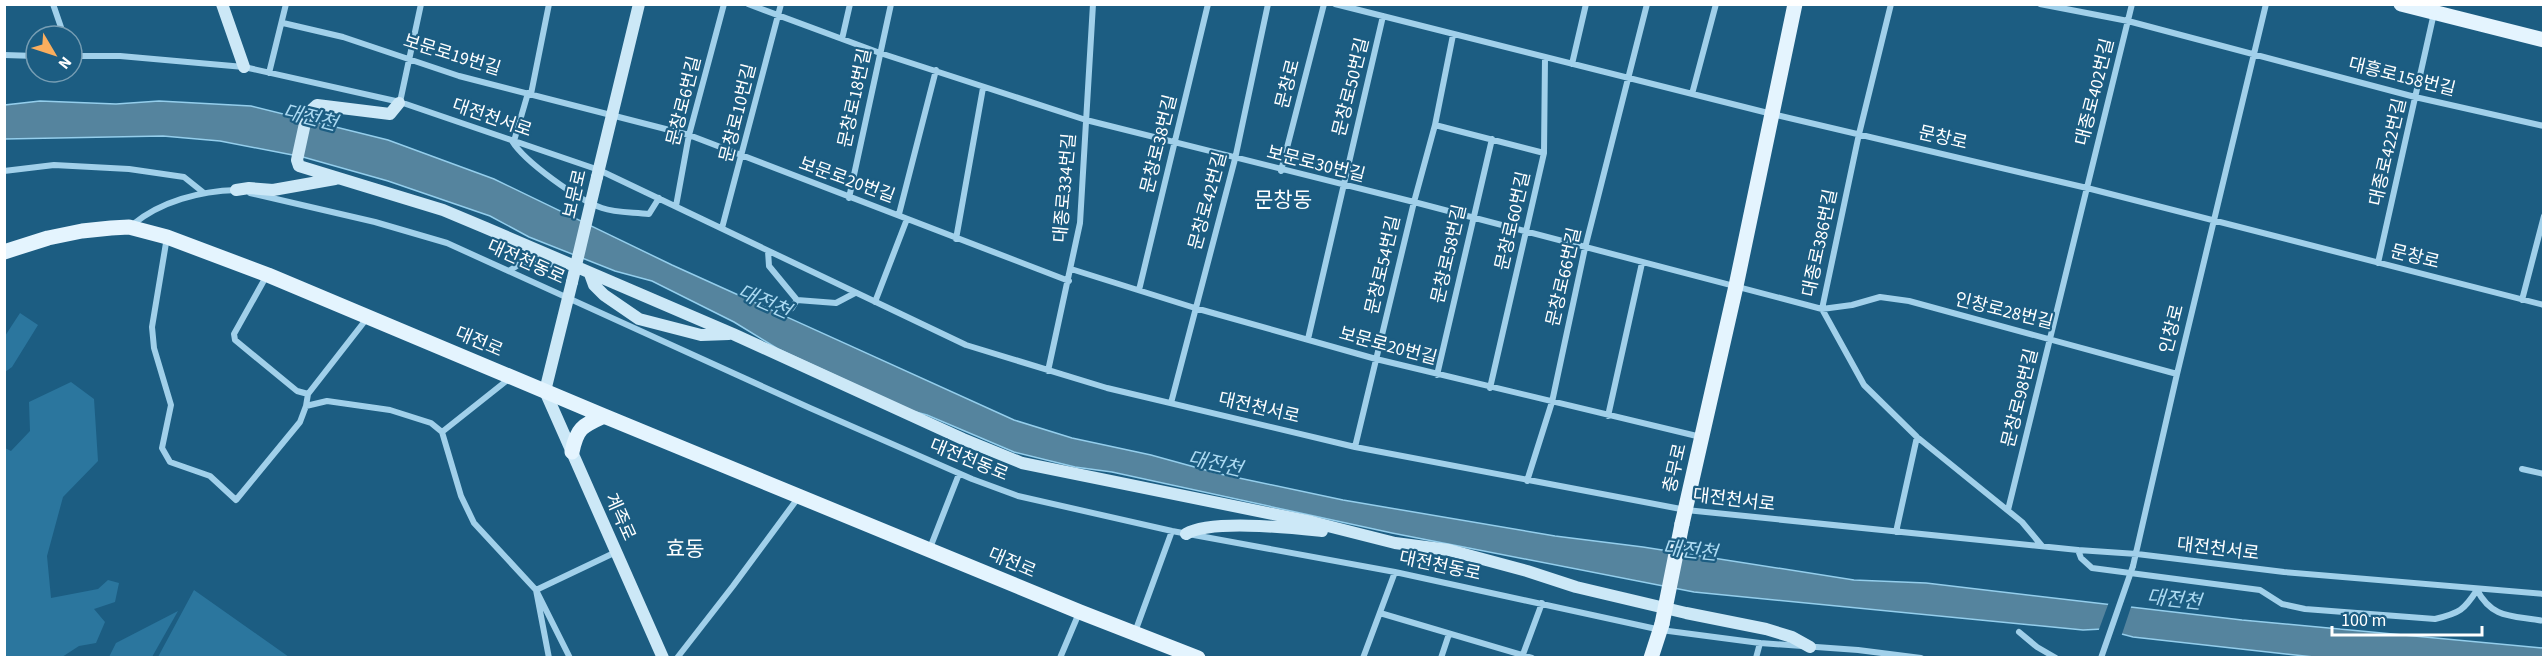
<svg xmlns="http://www.w3.org/2000/svg" width="2548" height="662" viewBox="0 0 2548 662" font-family="'Source Sans 3','Noto Sans KR',sans-serif">
	<style>
		.green { fill: #2b769e }
		.water { fill: #55849e; stroke: #94ceec; stroke-width: 1.5 }
		.pier { fill: #1c5d82 }
		.lines { fill: none; stroke-linecap: round; stroke-linejoin: round }
		.street { stroke: #a1d0ea; stroke-width: 6 }
		.secondary { stroke: #cce8f7; stroke-width: 12 }
		.primary { stroke: #e4f4fe; stroke-width: 15 }
		.street-bridge { stroke: #a1d0ea; stroke-width: 6 }
		.secondary-bridge { stroke: #cce8f7; stroke-width: 12 }
		.primary-bridge { stroke: #e4f4fe; stroke-width: 15 }
		.labels { text-anchor: middle; dominant-baseline: central; stroke-width: 4.5; stroke-linejoin: round; paint-order: stroke }
		.street-label { font-size: 18px; fill: #fff; stroke: #1c5d82 }
		.water-label { font-size: 20px; font-style: italic; fill: #acdaf2; stroke: #1c5d82 }
		.quarter-label { font-size: 21px; fill: #fff; stroke: #1c5d82 }
	</style>
	<rect width="100%" height="100%" fill="#1c5d82"/>
	<!-- green -->
	<path class="green" d="M20 313 38 325 12 367 5 372V336Z
		M71 382 94 399 98 461 63 497 47 556 51 598 98 589 108 580 119 583 115 602 94 609 105 622 96 643 79 646 62 657H5V448L11 451 30 431 29 402Z
		M194 590 289 657H158Z
		M178 611 152 657H109L116 643Z"/>
	<!-- water -->
	<path class="water" d="M40 101 116 104 159 101 251 106 388 140 494 179 672 265 1014 420 1072 438 1151 455 1220 474 1343 500 1555 536 1643 547 1854 580 1926 583 2242 620 2543 648V657L2323 658 2133 637 2103 629 2083 630 1694 592 1392 533 1112 472 1075 467 1014 452 927 415 912 411 778 349 734 322 652 281 615 271 529 237 490 216 388 181 303 157 220 141 163 136 5 139V105Z"/>
	<!-- pier -->
	<path class="pier" d="M2109 602 2132 604 2121 637 2098 632Z"/>
	<g class="lines">
		<!-- street -->
		<path class="street" d="M53 4 64 36
			M748 4 880 53 1086 120 1414 202 1822 309 1852 305 1880 297 1909 301 2177 374
			M1335 4 1772 114 2087 188 2544 305
			M1891 4 1859 134 1822 309 1864 385 1917 437 2022 522 2042 546
			M2040 4 2128 21 2415 97 2544 126
			M283 23 343 37 459 76 689 135 1069 281
			M842 39 850 4
			M4 55 36 56
			M72 56H120L244 67 400 102 599 170 966 345 1107 388 1355 447 1686 510 2078 550 2137 554 2284 572 2544 594
			M1572 64 1586 4
			M269 73 286 4
			M531 94 549 4
			M1692 94 1716 4
			M400 102 421 4
			M1435 125 1544 153
			M512 141C525 162 578 200 602 208 616 213 634 212 649 214L659 198
			M514 141 528 93
			M4 171 54 165 129 169 184 177 204 193
			M1281 171 1324 4
			M250 193 375 222 447 243 810 408 972 479 1018 496 1172 531 1395 572 1661 630 1760 643 1858 650 1921 658
			M849 198 891 4
			M676 206 689 135 724 4
			M899 214 936 70
			M132 225C161 201 200 191 237 190
			M722 228 781 4
			M167 237 152 327 154 348 171 405 162 448 170 462 210 476 236 500 300 422 306 406 308 394 368 317
			M956 239 983 88
			M768 251 769 266 797 300 836 303 855 293
			M2378 263 2436 4
			M1071 269 1195 308 1376 359 1701 437
			M509 271 521 263 564 265
			M267 275 234 334 235 340 297 391 308 394
			M1139 290 1208 4
			M2522 300 2544 216
			M875 302 907 219
			M792 308 797 300
			M1308 339 1383 16
			M1048 371 1080 223 1093 4
			M1437 375 1492 139
			M1490 388 1544 153 1545 58
			M1171 403 1235 159 1268 4
			M306 406 327 401 390 410 431 423 442 432 461 496 474 523 536 590 549 658
			M1608 416 1642 263
			M442 432 510 378
			M1355 447 1414 202 1435 125 1453 35
			M2522 469 2544 474
			M1527 481 1552 402 1585 248 1647 4
			M2008 510 2132 4
			M1896 532 1917 437
			M930 548 959 474
			M2078 550 2081 558 2092 568 2260 590 2282 604 2305 609 2435 619C2460 613 2464 610 2477 590 2493 620 2513 615 2544 621
			M2133 566 2177 374 2266 4
			M1380 613 1532 658
			M1135 632 1172 531
			M2019 632 2037 647 2056 658
			M1522 657 1542 603
			M570 658 536 590 616 552
			M677 658 733 586 798 498
			M1060 658 1079 613
			M1363 658 1395 572
			M1441 658 1449 634
			M1756 658 1760 643"/>
		<!-- secondary -->
		<path class="secondary" d="M222 4 244 67
			M399 103 390 114 317 105 307 114 297 160 299 166 443 210 486 228 733 334 963 439 1022 463 1312 522 1395 543 1449 550 1527 571 1576 587 1686 613 1766 629 1792 637 1810 647
			M597 177 639 4
			M236 190 249 188 273 190 335 179
			M590 274 594 285 604 295 639 319 701 335 729 334
			M572 282 545 391 663 658
			M1186 534C1211 519 1292 528 1322 531"/>
		<!-- primary -->
		<path class="primary" d="M2401 4 2544 40
			M4 252 48 238 82 231 111 228 129 227 167 237 268 275 604 416 1080 612 1198 658
			M572 452C577 428 582 426 604 416
			M1682 524 1736 286 1795 4
			M1651 658 1662 624"/>
		<!-- street-bridge -->
		<path class="street-bridge" d="M2101 658 2133 566"/>
		<!-- secondary-bridge -->
		<path class="secondary-bridge" d="M572 282 597 177"/>
		<!-- primary-bridge -->
		<path class="primary-bridge" d="M1662 624 1682 524"/>
	</g>
	<g class="labels">
		<!-- street labels -->
		<g class="street-label">
			<text transform="translate(452 55) rotate(17)">보문로19번길</text>
			<text transform="translate(2402 77) rotate(14)">대흥로158번길</text>
			<text transform="translate(1288 84) rotate(-76)">문창로</text>
			<text transform="translate(1351 87) rotate(-76)">문창로50번길</text>
			<text transform="translate(2095 92) rotate(-76)">대종로402번길</text>
			<text transform="translate(855 98) rotate(-78)">문창로18번길</text>
			<text transform="translate(684 101) rotate(-76)">문창로6번길</text>
			<text transform="translate(738 113) rotate(-76)">문창로10번길</text>
			<text transform="translate(492 118) rotate(19)">대전천서로</text>
			<text transform="translate(1943 138) rotate(13)">문창로</text>
			<text transform="translate(1159 144) rotate(-76)">문창로38번길</text>
			<text transform="translate(2388 152) rotate(-77)">대종로422번길</text>
			<text transform="translate(1316 164) rotate(14)">보문로30번길</text>
			<text transform="translate(847 180) rotate(20)">보문로20번길</text>
			<text transform="translate(1065 188) rotate(-85)">대종로334번길</text>
			<text transform="translate(575 194) rotate(-77)">보문로</text>
			<text transform="translate(1208 201) rotate(-75)">문창로42번길</text>
			<text transform="translate(1513 221) rotate(-77)">문창로60번길</text>
			<text transform="translate(1820 243) rotate(-78)">대종로386번길</text>
			<text transform="translate(1449 254) rotate(-77)">문창로58번길</text>
			<text transform="translate(2415 257) rotate(14)">문창로</text>
			<text transform="translate(526 262) rotate(24)">대전천동로</text>
			<text transform="translate(1383 265) rotate(-77)">문창로54번길</text>
			<text transform="translate(1564 277) rotate(-77)">문창로66번길</text>
			<text transform="translate(2004 311) rotate(14)">인창로28번길</text>
			<text transform="translate(2172 329) rotate(-76)">인창로</text>
			<text transform="translate(479 342) rotate(23)">대전로</text>
			<text transform="translate(1388 346) rotate(15)">보문로20번길</text>
			<text transform="translate(2020 398) rotate(-76)">문창로98번길</text>
			<text transform="translate(1259 408) rotate(13)">대전천서로</text>
			<text transform="translate(969 460) rotate(22)">대전천동로</text>
			<text transform="translate(1675 468) rotate(-77)">충무로</text>
			<text transform="translate(1734 500) rotate(7)">대전천서로</text>
			<text transform="translate(620 517) rotate(66)">계족로</text>
			<text transform="translate(2218 549) rotate(7)">대전천서로</text>
			<text transform="translate(1012 563) rotate(23)">대전로</text>
			<text transform="translate(1440 566) rotate(12)">대전천동로</text>
		</g>
		<!-- water labels -->
		<g class="water-label">
			<text transform="translate(310 118) rotate(14)">대전천</text>
			<text transform="translate(764 302) rotate(24)">대전천</text>
			<text transform="translate(1215 464) rotate(13)">대전천</text>
			<text transform="translate(1690 551) rotate(6)">대전천</text>
			<text transform="translate(2174 600) rotate(6)">대전천</text>
		</g>
		<!-- quarter labels -->
		<g class="quarter-label">
			<text x="1283" y="200">문창동</text>
			<text x="685" y="549">효동</text>
		</g>
	</g>
	<!-- border -->
	<rect width="2548" height="662" fill="none" stroke="#ffffff" stroke-width="12"/>
	<!-- north arrow -->
	<g transform="translate(54 54) rotate(129)"><circle r="28" fill="#1c5d82" stroke="#779eb4" stroke-width="1.5"/>
	<path d="M0-4.5L10 22L0 15L-10 22Z" fill="#faae5e"/>
	<text y="-9" font-size="16" font-weight="bold" text-anchor="middle" fill="#ffffff">N</text>
	</g>
	<!-- scale -->
	<path d="M2332 626v9h150v-9" fill="none" stroke="#ffffff" stroke-width="3"/>
	<text x="2341" y="626" font-size="18" fill="#ffffff" stroke="#1c5d82" stroke-width="4.5" paint-order="stroke">100 m</text>
</svg>
